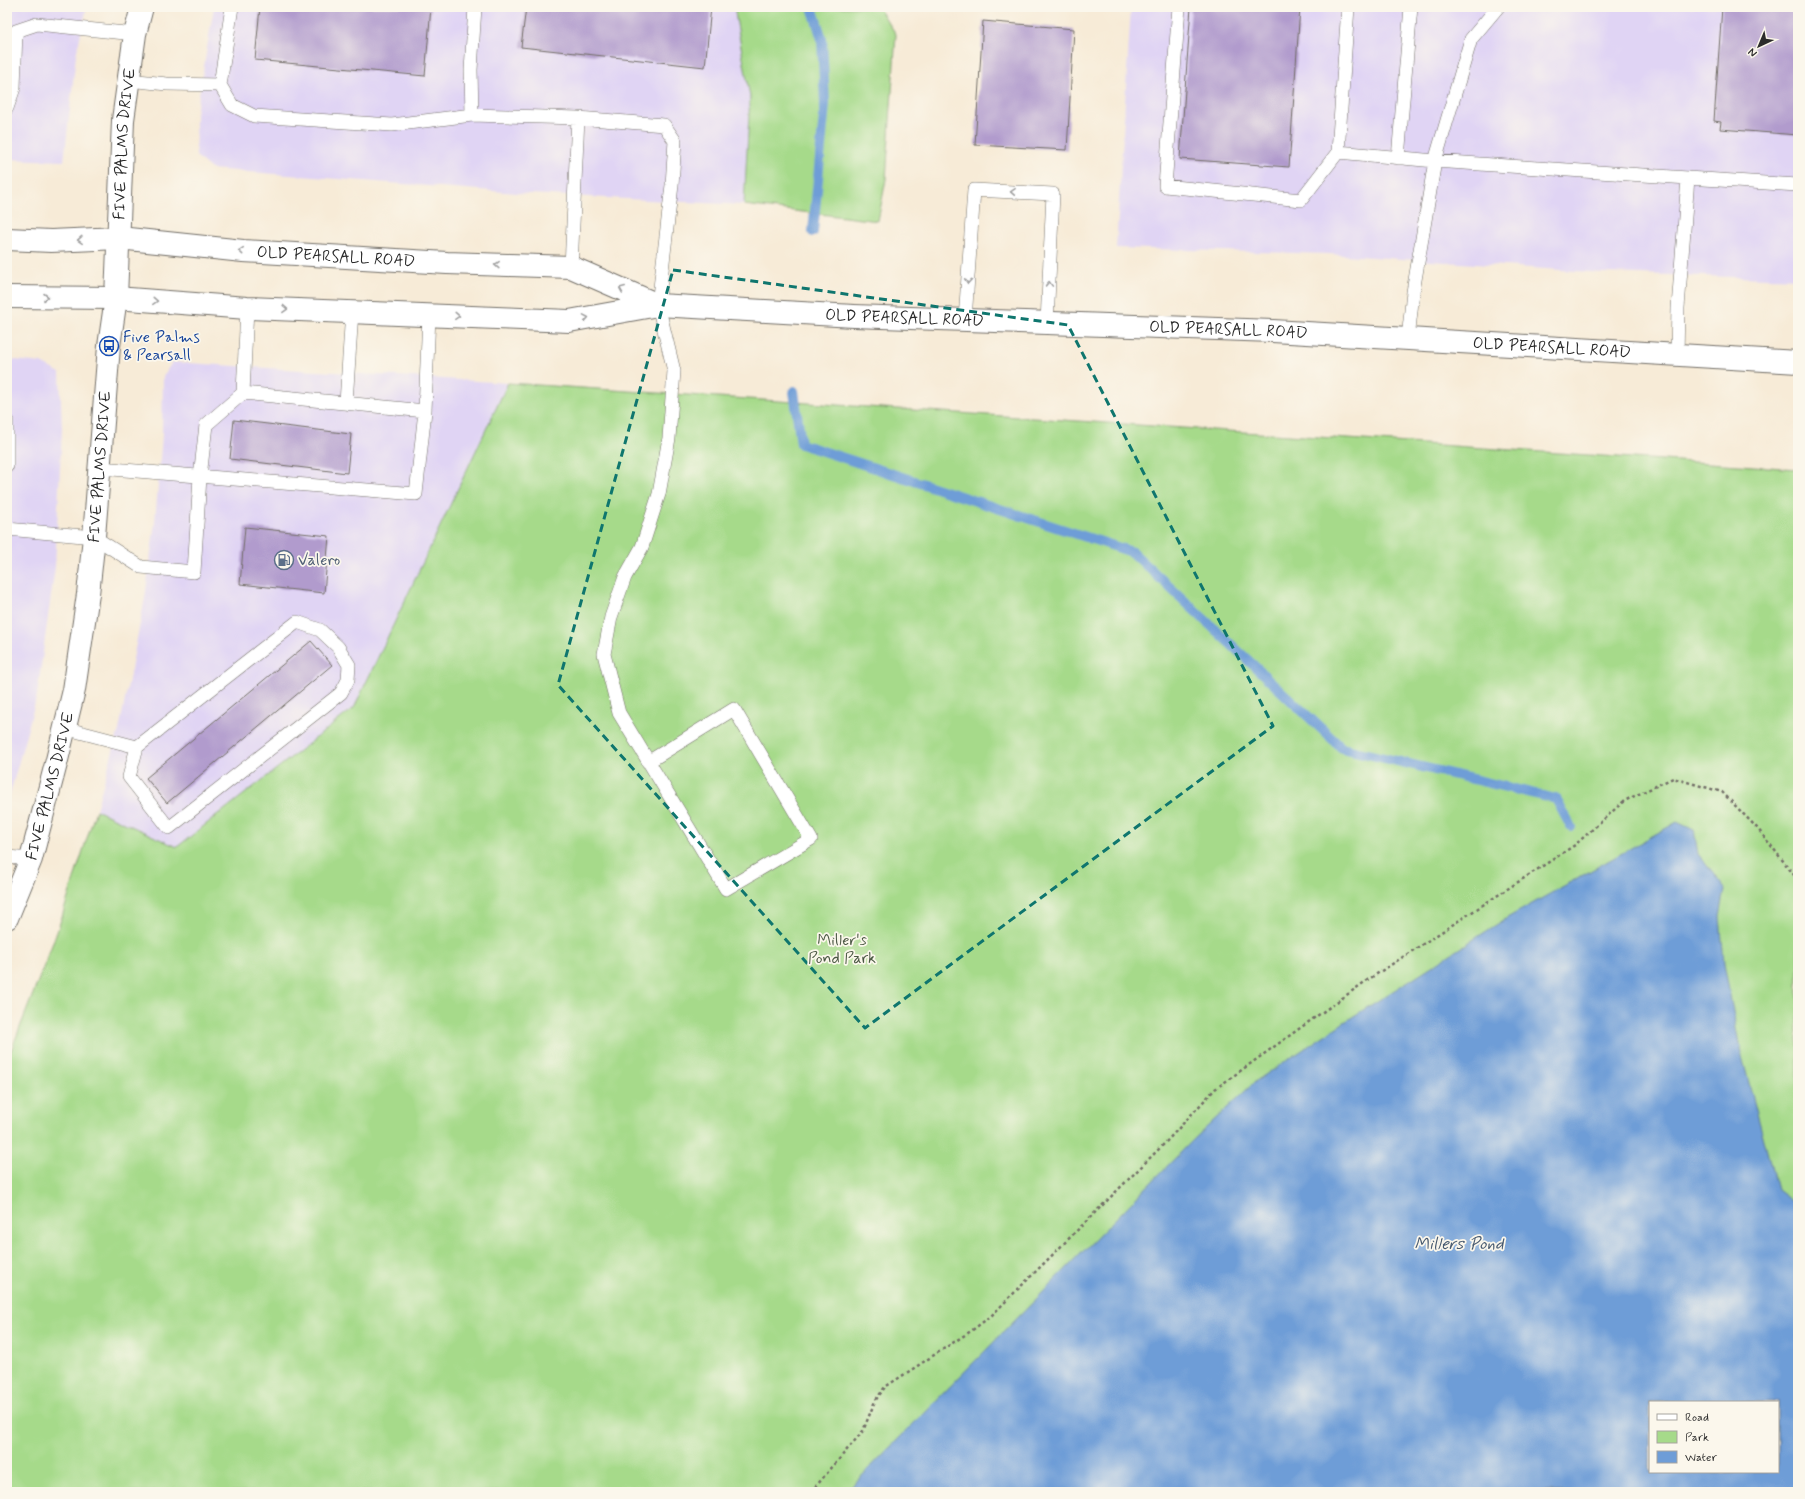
<svg xmlns="http://www.w3.org/2000/svg" width="1805" height="1499" viewBox="0 0 1805 1499" font-family="Mynerve,sans-serif">
	<style>
		.built { fill: #e0d4f4 }
		.green { fill: #a6da8a; stroke: #68825a; fill-rule: evenodd }
		.water { fill: #6e9dd7; stroke: #4c6481; fill-rule: evenodd }
		.lines { fill: none; stroke-linecap: round; stroke-linejoin: round }
		.stream { stroke: #6e9dd7; stroke-width: 10 }
		.building { fill: #b19bcd }
		.service-casing { stroke: #726e67; stroke-width: 14 }
		.tertiary-casing { stroke: #726e67; stroke-width: 24 }
		.secondary-casing { stroke: #726e67; stroke-width: 24 }
		.path { stroke: #726e67; stroke-width: 2.5; stroke-dasharray: 3 3; stroke-linecap: butt }
		.service { stroke: #fff; stroke-width: 13 }
		.tertiary { stroke: #fff; stroke-width: 22 }
		.secondary { stroke: #fff; stroke-width: 22 }
		.oneway { stroke: #a0a0a0 }
		.marked { fill: none; stroke: #0f766e; stroke-width: 3; stroke-dasharray: 8 5; stroke-linejoin: round }
		.labels { text-anchor: middle; dominant-baseline: central; stroke-width: 3.5; stroke-linejoin: round; paint-order: stroke }
		.street-label { font-size: 16px; fill: #2b2b2b; stroke: #fbf7ec }
		.transit-label { font-size: 16px; fill: #164399; stroke: #fbf7ec; text-anchor: start }
		.service-label { font-size: 16px; fill: #4e5e75; stroke: #fbf7ec; text-anchor: start }
		.park-label { font-size: 16px; fill: #4a5743; stroke: #fbf7ec }
		.water-label { font-size: 17px; font-style: italic; fill: #465970; stroke: #fbf7ec }
	</style>
	<rect width="100%" height="100%" fill="#fbf7ec"/>
	<filter id="ink" filterUnits="userSpaceOnUse"><feTurbulence type="fractalNoise" baseFrequency=".025" numOctaves="2"/><feDisplacementMap in="SourceGraphic" scale="8" xChannelSelector="R" yChannelSelector="G"/><feConvolveMatrix kernelMatrix="1 2 1 2 8 2 1 2 1" color-interpolation-filters="sRGB"/></filter>
	<filter id="wash" filterUnits="userSpaceOnUse"><feTurbulence type="fractalNoise" baseFrequency=".012" numOctaves="4" result="noise"/><feDisplacementMap in="SourceGraphic" scale="16" xChannelSelector="R" yChannelSelector="G"/><feGaussianBlur stdDeviation="0.9" result="paint"/><feColorMatrix in="noise" values="0 0 0 0 0 0 0 0 0 0 0 0 0 0 0 0 0 1.4 0 .05"/><feComposite in="paint" operator="in"/></filter>
	<g filter="url(#wash)">
		<rect width="100%" height="100%" fill="#f7ebd7"/>
		<!-- built -->
		<path class="built" d="M7 7H87L76 55 64 161 7 159Z
			M214 7H734L750 97 744 205 530 194 211 169 196 156V113Z
			M1131 7H1798V279L1605 273 1329 254 1116 248Z
			M7 359 41 363 60 373 62 429 55 567 37 695 7 805Z
			M172 362 508 383 354 708 177 847 96 810 119 730 145 598 155 522 162 435 163 377Z"/>
		<!-- green -->
		<path class="green" d="M734 7H878L896 34 886 179 878 221 744 205 750 97Z
			M508 383 1798 469V1492H7V1061L57 932 96 810 177 847 354 708ZM1650 1402H1778V1472H1650Z"/>
		<!-- water -->
		<path class="water" d="M1677 822 1694 830 1698 854 1725 889 1720 917 1724 963 1740 1049 1777 1189 1798 1205V1492H846L1193 1140 1256 1081 1346 1021 1507 918ZM1650 1402H1778V1472H1650Z"/>
		<g class="lines">
			<!-- stream -->
			<path class="stream" d="M812 7 822 39 825 104 813 232
				M794 391 801 444 1132 552 1342 748 1556 799 1571 827"/>
		</g>
		<g id="blocks">
			<!-- building -->
			<path class="building" d="M260 7H431L425 76 255 60Z
				M526 7H711L705 67 521 47Z
				M1191 7H1300L1289 167 1180 159Z
				M1722 7H1798V135L1720 129 1721 122 1714 121Z
				M983 21 1074 29 1067 150 975 145Z
				M234 420 351 434 347 473 230 459Z
				M245 527 329 536 324 593 240 584Z
				M311 641 332 665 167 803 146 778Z"/>
		</g>
	</g>
	<g filter="url(#ink)">
		<use href="#blocks" fill-opacity="0" stroke="#726e67" stroke-width="1"/>
		<g class="lines">
			<defs>
				<path id="service" d="M475 7 471 70 472 115 578 118 664 125 675 141 672 185 658 305 674 371 669 438 659 494 642 547 625 577 611 617 604 654 619 713 726 889 811 839 734 709 648 762
					M1179 7 1165 186 1301 200 1338 152
					M1348 7 1338 152 1435 161 1688 178
					M128 80 167 84 220 85 232 105 254 116 392 125 472 115
					M220 85 232 7
					M7 108 14 88 16 31 37 24 135 34
					M1398 158 1411 7
					M571 267 578 118
					M965 320 974 190 1053 194 1047 323
					M1408 339 1413 292 1435 161 1471 39 1498 7
					M1677 355 1678 308 1688 178 1798 185
					M243 393 247 308
					M346 403 352 311
					M7 421V466
					M100 468 416 494 425 411 429 315
					M7 529 94 537 141 567 194 572 200 477 206 425 243 393 425 411
					M64 728 137 747 129 777 169 828 341 693 348 680 349 665 338 647 320 630 297 622 137 747
					M7 857 31 859"/>
				<g id="tertiary">
					<path id="s1" d="M7 918 31 859 57 760 74 690 88 594 94 537 109 346 116 298 123 120 135 34 142 7"/>
				</g>
				<g id="secondary">
					<path id="s2" d="M7 239 51 241 119 238 243 251 447 263 571 267 658 305"/>
					<path id="s3" d="M7 297 116 298 247 308 569 321 658 305 854 316 1273 331 1798 362"/>
				</g>
			</defs>
			<!-- service casing -->
			<use href="#service" class="service-casing"/>
			<!-- tertiary casing -->
			<use href="#tertiary" class="tertiary-casing"/>
			<!-- secondary casing -->
			<use href="#secondary" class="secondary-casing"/>
			<!-- path -->
			<path class="path" d="M811 1492 863 1431 875 1401 885 1387 971 1331 991 1316 1166 1142 1215 1089 1366 981 1575 845 1624 801 1673 778 1722 792 1758 829 1798 880"/>
			<!-- service -->
			<use href="#service" class="service"/>
			<!-- tertiary -->
			<use href="#tertiary" class="tertiary"/>
			<!-- secondary -->
			<use href="#secondary" class="secondary"/>
		</g>
		<!-- one-way arrows -->
		<defs><path id="oneway-chevron" d="M-2-3.5L2.5 0L-2 3.5" fill="none" stroke-width="1.6" stroke-linecap="round" stroke-linejoin="round"/></defs>
		<g class="oneway">
			<use href="#oneway-chevron" transform="translate(1013 192) rotate(-177)"/>
			<use href="#oneway-chevron" transform="translate(80 240) rotate(177)"/>
			<use href="#oneway-chevron" transform="translate(241 251) rotate(-175)"/>
			<use href="#oneway-chevron" transform="translate(497 265) rotate(-178)"/>
			<use href="#oneway-chevron" transform="translate(968 281) rotate(94)"/>
			<use href="#oneway-chevron" transform="translate(1049 284) rotate(-88)"/>
			<use href="#oneway-chevron" transform="translate(622 289) rotate(-157)"/>
			<use href="#oneway-chevron" transform="translate(46 297)"/>
			<use href="#oneway-chevron" transform="translate(155 301) rotate(4)"/>
			<use href="#oneway-chevron" transform="translate(285 309) rotate(2)"/>
			<use href="#oneway-chevron" transform="translate(457 316) rotate(3)"/>
			<use href="#oneway-chevron" transform="translate(586 318) rotate(-10)"/>
		</g>
	</g>
	<!-- marked area -->
	<path class="marked" d="M673 270 1068 325 1273 726 865 1028 558 685Z"/>
	<!-- icons -->
	<defs>
		<symbol id="bus-ring" viewBox="-11 -11 22 22"><circle r="9.5" fill="#fbf7ec" stroke="#1a4fb4" stroke-width="1.5"/><path d="M-5-6H5V4H4V6H2V4H-2V6H-4V4H-5ZM-3.5-4V0h7V-4ZM-3.5 1.2v1.5H-2V1.2ZM2 1.2v1.5H3.5V1.2Z" fill="#1a4fb4"/></symbol>
		<symbol id="fuel-ring" viewBox="-11 -11 22 22"><circle r="9.5" fill="#fbf7ec" stroke="#5c6f8a" stroke-width="1.5"/><path d="M-5.5-6h7V0h2V4h1.3V-2.5L3-4.5l.8-.8L6-3V5H2.5V1h-1V6h-7ZM-4.2-4.7v3.2H.2V-4.7Z" fill="#5c6f8a"/></symbol>
	</defs>
	<g fill-rule="evenodd">
		<use href="#bus-ring" x="98" y="335" width="22" height="22"/>
		<use href="#fuel-ring" x="273" y="549" width="22" height="22"/>
	</g>
	<g class="labels">
		<!-- street labels -->
		<g class="street-label">
			<text stroke="none"><textPath href="#s1" startOffset="787">FIVE PALMS DRIVE</textPath></text>
			<text stroke="none"><textPath href="#s2" startOffset="330">OLD PEARSALL ROAD</textPath></text>
			<text stroke="none"><textPath href="#s3" startOffset="900">OLD PEARSALL ROAD</textPath></text>
			<text stroke="none"><textPath href="#s3" startOffset="1224">OLD PEARSALL ROAD</textPath></text>
			<text stroke="none"><textPath href="#s3" startOffset="1548">OLD PEARSALL ROAD</textPath></text>
			<text stroke="none"><textPath href="#s1" startOffset="463">FIVE PALMS DRIVE</textPath></text>
			<text stroke="none"><textPath href="#s1" startOffset="139">FIVE PALMS DRIVE</textPath></text>
		</g>
		<!-- transit labels -->
		<g class="transit-label">
			<text x="123" y="337">Five Palms<tspan x="123" dy="18">&amp; Pearsall</tspan></text>
		</g>
		<!-- service labels -->
		<g class="service-label">
			<text x="298" y="560">Valero</text>
		</g>
		<!-- park labels -->
		<g class="park-label">
			<text x="842" y="940">Miller's<tspan x="842" dy="18">Pond Park</tspan></text>
		</g>
		<!-- water labels -->
		<g class="water-label">
			<text x="1459" y="1244">Millers Pond</text>
		</g>
	</g>
	<!-- margin -->
	<rect width="1805" height="1499" fill="none" stroke="#fbf7ec" stroke-width="24"/>
	<!-- legend -->
	<rect x="1649" y="1401" width="130" height="72" fill="#fbf7ec" stroke="#a8a59f"/>
	<rect x="1657" y="1414" width="20" height="6" fill="#ffffff" stroke="#a8a59f"/>
	<text x="1685" y="1421" font-size="12" fill="#2b2b2b">Road</text>
	<rect x="1657" y="1431" width="20" height="12" fill="#a6da8a" stroke="#a8a59f"/>
	<text x="1685" y="1441" font-size="12" fill="#2b2b2b">Park</text>
	<rect x="1657" y="1451" width="20" height="12" fill="#6e9dd7" stroke="#a8a59f"/>
	<text x="1685" y="1461" font-size="12" fill="#2b2b2b">Water</text>
	<!-- north arrow -->
	<g transform="translate(1759 46) rotate(224)" stroke="#fbf7ec" stroke-width="3" paint-order="stroke">
	<path d="M0-3L7 15L0 10L-7 15Z" fill="#2b2b2b"/>
	<text y="-6" font-size="11" font-weight="bold" text-anchor="middle" fill="#2b2b2b">N</text>
	</g>
</svg>
